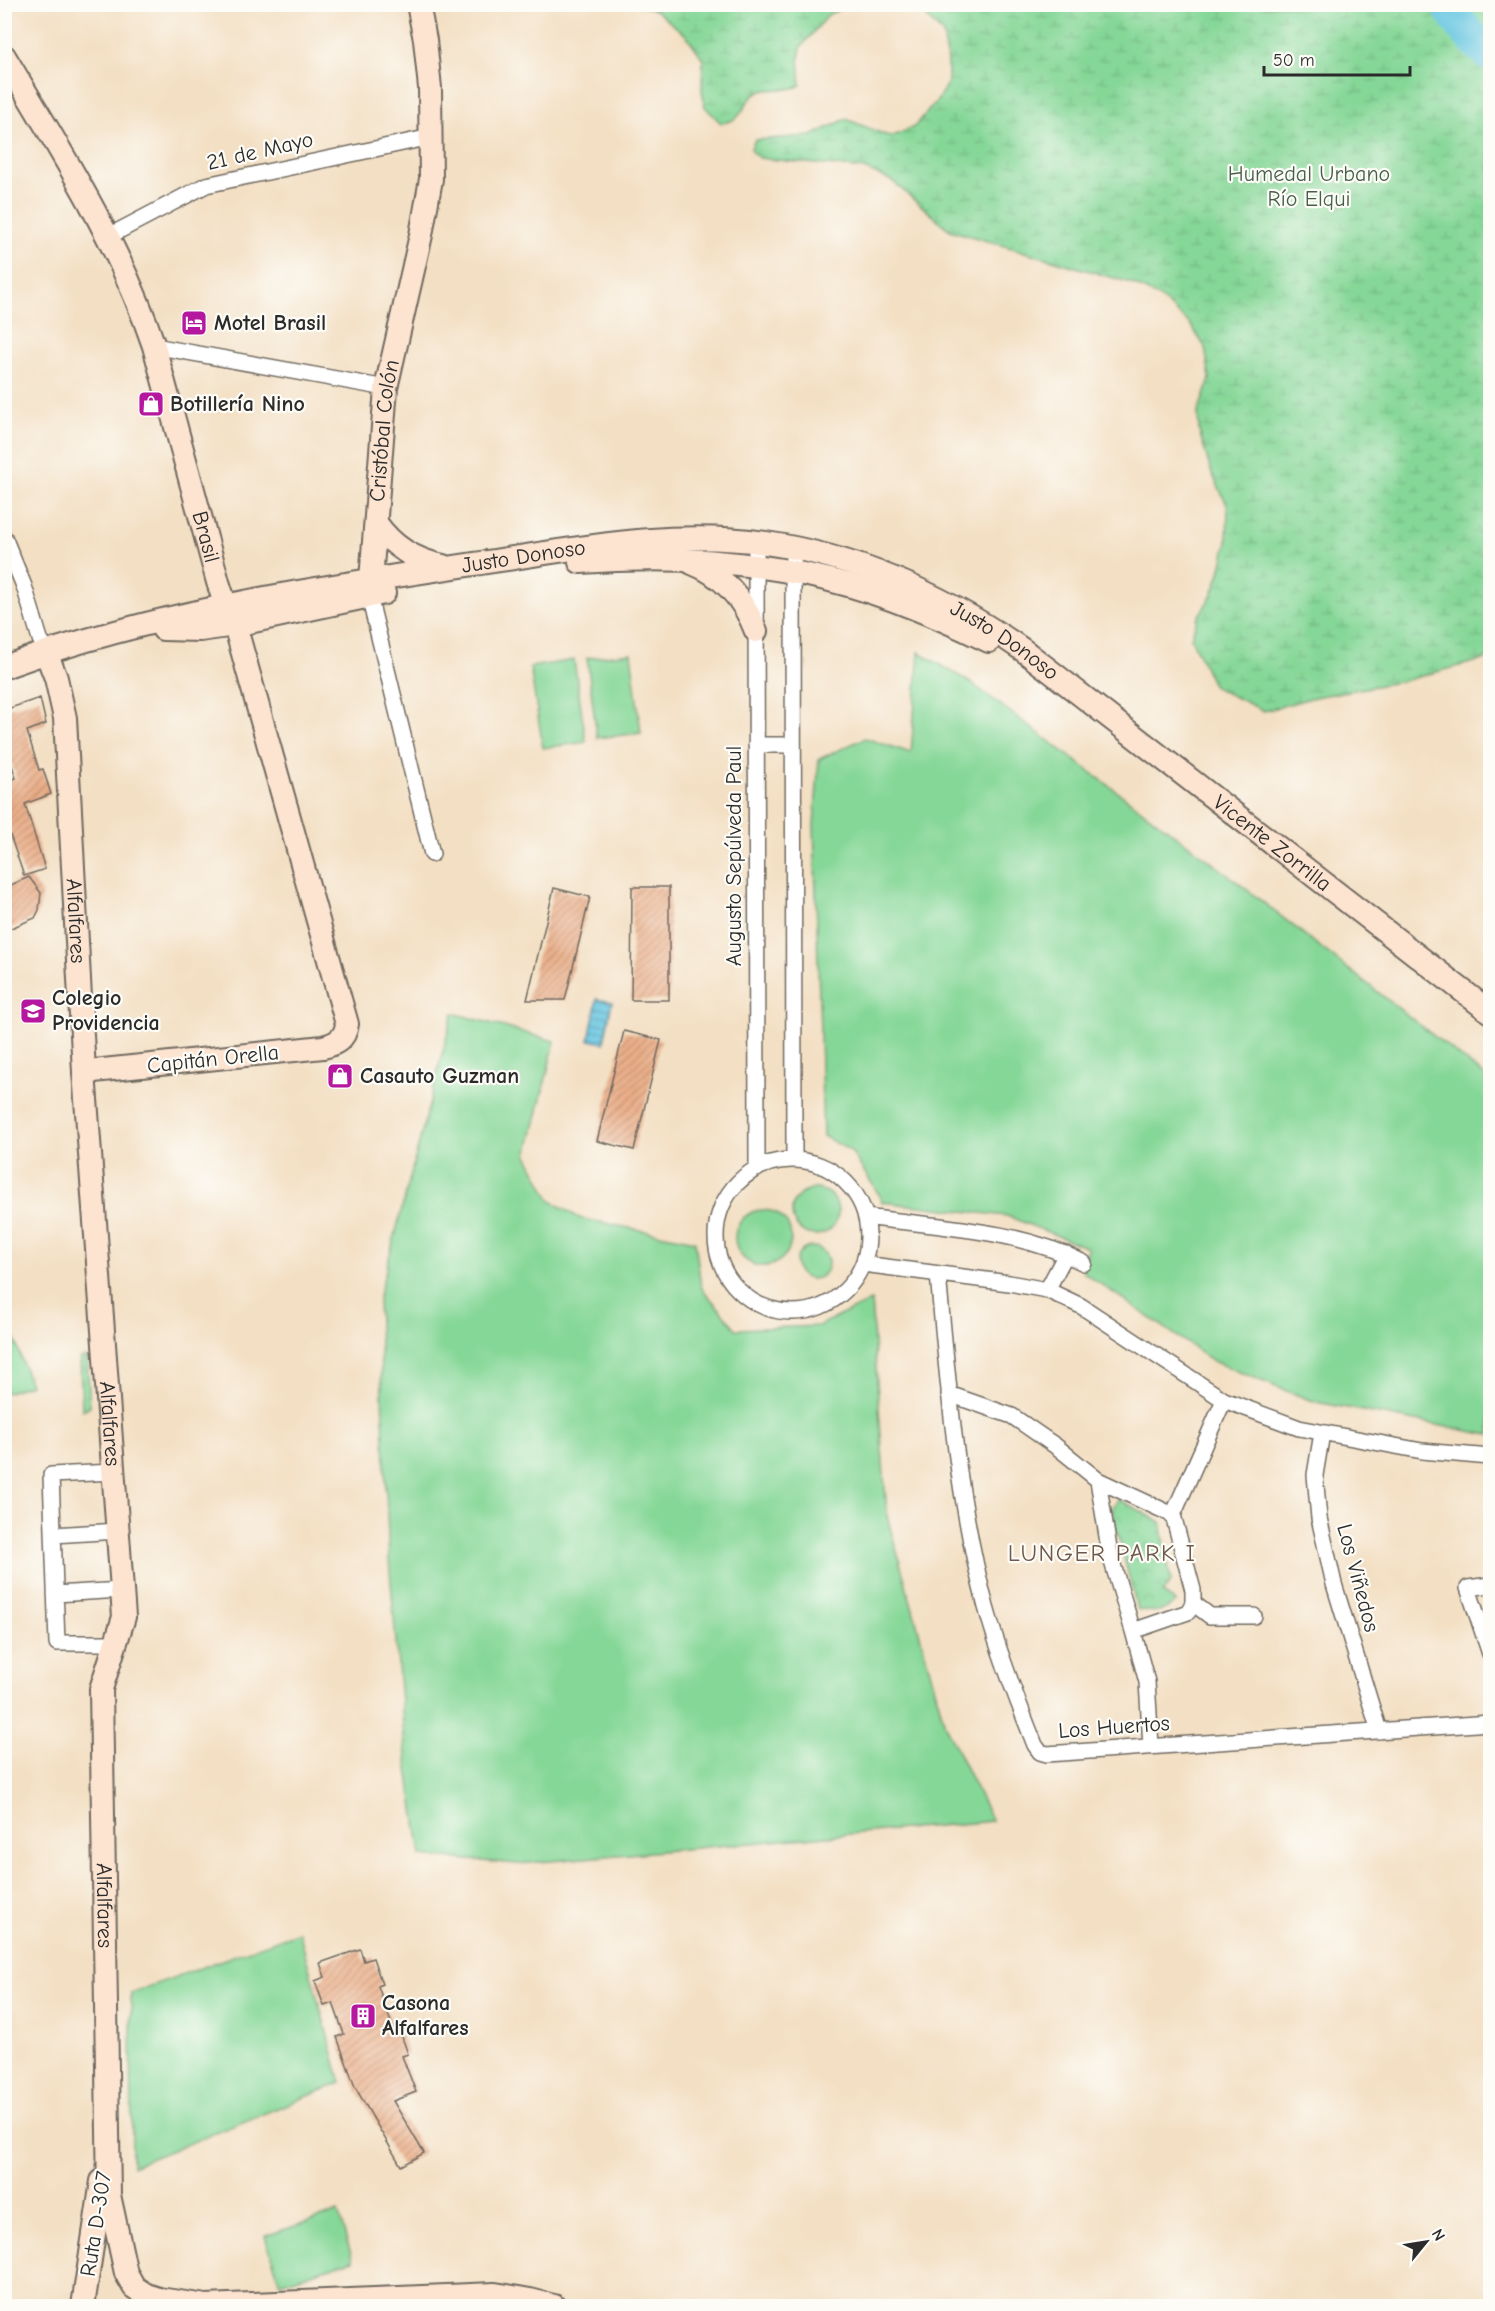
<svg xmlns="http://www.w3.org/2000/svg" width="1495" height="2311" viewBox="0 0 1495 2311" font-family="'Comic Neue',sans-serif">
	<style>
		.green { fill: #85d797; stroke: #588161; stroke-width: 1.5 }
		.wetland { fill: url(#wetland-marsh); stroke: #588161; stroke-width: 1.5 }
		.park { fill: url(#park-crowns); stroke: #588161; stroke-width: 1.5 }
		.water { fill: url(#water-rules); stroke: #467886; stroke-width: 1.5 }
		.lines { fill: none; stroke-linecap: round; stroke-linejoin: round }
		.river { stroke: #62c4e0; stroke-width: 34 }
		.building { fill: url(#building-hatch) }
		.street-casing { stroke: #716a60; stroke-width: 18 }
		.secondary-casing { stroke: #716a60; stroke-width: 26 }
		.street { stroke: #fff; stroke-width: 15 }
		.secondary { stroke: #fde4d1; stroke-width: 22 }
		.labels { text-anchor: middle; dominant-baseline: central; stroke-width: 4.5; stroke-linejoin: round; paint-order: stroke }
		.street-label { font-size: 22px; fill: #2b2b2b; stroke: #fdfcf7 }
		.park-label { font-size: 22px; fill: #465f4b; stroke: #fdfcf7 }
		.poi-label { font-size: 22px; font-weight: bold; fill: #2b2b2b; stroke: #fdfcf7; text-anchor: start }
		.neighbourhood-label { font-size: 24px; letter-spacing: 1.5px; fill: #6e594c; stroke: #fdfcf7 }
	</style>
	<defs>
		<pattern id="wetland-marsh" width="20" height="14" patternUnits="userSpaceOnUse" patternTransform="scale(1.5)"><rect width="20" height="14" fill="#85d797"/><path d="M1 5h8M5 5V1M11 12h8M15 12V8" fill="none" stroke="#73b982"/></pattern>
		<pattern id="park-crowns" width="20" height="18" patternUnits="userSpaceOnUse" patternTransform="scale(1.5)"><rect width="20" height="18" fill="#85d797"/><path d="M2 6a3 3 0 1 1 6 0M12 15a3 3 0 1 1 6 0" fill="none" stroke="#73b982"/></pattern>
		<pattern id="water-rules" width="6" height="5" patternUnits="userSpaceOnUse" patternTransform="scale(1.5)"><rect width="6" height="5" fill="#62c4e0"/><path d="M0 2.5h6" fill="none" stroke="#519fb6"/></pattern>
		<pattern id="building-hatch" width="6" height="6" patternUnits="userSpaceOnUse" patternTransform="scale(1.5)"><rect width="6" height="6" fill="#ebaf89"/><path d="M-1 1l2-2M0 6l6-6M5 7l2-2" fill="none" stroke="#bf8f70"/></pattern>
	</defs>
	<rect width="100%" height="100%" fill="#fdfcf7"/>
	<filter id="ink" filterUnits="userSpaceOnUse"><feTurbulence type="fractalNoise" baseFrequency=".0167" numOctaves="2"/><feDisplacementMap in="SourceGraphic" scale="12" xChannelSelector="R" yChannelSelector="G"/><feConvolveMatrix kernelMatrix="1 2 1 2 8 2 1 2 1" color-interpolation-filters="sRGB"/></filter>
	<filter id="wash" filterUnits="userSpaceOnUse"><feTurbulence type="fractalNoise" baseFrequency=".008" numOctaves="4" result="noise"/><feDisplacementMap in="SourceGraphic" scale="24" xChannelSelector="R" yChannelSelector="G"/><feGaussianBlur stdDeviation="1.35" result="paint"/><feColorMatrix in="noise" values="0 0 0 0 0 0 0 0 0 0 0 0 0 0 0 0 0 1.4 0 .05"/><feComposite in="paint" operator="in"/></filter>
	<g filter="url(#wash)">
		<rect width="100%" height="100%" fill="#f3dfc3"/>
		<!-- green -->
		<path class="green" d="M919 652 971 683 1213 863 1490 1080V1435L1316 1402 1284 1390 1215 1362 1083 1272 1088 1248 1007 1216 882 1202 880 1196 851 1151 823 1136 814 825 819 759 865 738 911 753Z
			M631 653 641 733 597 738 587 658Z
			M574 660 586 742 543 748 530 667Z
			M453 1013 555 1041 527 1155 551 1201 579 1218 695 1241 701 1287 736 1329 818 1326 871 1301 887 1516 945 1725 992 1821 518 1864 421 1856 405 1748 389 1559 378 1300Z
			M792 1212a23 23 0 1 1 46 0a23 23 0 1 1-46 0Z
			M735 1238a28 28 0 1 1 56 0a28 28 0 1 1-56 0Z
			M796 1263a16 16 0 1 1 32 0a16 16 0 1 1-32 0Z
			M9 1321 30 1385 5 1393V1323Z
			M299 1932 341 2083 132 2166 131 1993Z
			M338 2212 353 2260 280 2283 265 2236Z"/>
		<!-- wetland -->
		<path class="wetland" d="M638 5H850L829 14 801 47 799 58 801 85C788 93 773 86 759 92 739 103 748 120 721 123L705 107 702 90 703 59 687 36 655 10Z
			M905 5H1490V658L1403 681 1315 697 1264 711 1214 687 1191 638 1198 617 1212 595 1220 573 1227 542 1228 507 1211 471 1199 431 1198 412 1210 379 1205 347 1190 324 1160 298 1131 283 950 230 892 181 864 169 759 158 753 153 751 148 755 140 811 136 846 119 891 137 914 127 937 101 948 82V61L943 34 922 12Z"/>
		<!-- park -->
		<path class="park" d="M87 1357 90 1407 82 1410 80 1358Z
			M1118 1499 1161 1522 1171 1582 1163 1593 1176 1602C1163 1613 1153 1613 1137 1609L1112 1510Z"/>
		<!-- water -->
		<path class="water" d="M597 999 612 1002 604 1043 589 1040Z"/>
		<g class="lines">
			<!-- river -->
			<path class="river" d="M1447 4C1459 23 1472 40 1490 54"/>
		</g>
		<g id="blocks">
			<!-- building -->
			<path class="building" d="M40 698 46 724 27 731 39 770 43 769 51 794 25 804 45 869 24 876 10 835 4 837V782L16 778 4 741V710Z
				M29 877 41 893 39 910 35 918 4 931V888Z
				M632 887H669V1000H631Z
				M554 888 590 897 565 1000H527Z
				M624 1031 661 1040 634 1150 597 1141Z
				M360 1949 364 1961 373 1958 382 1984 378 1986 393 2028 398 2026 408 2054 402 2056 416 2092 393 2101 424 2153 401 2166 355 2087 337 2037 344 2034 333 2003 324 2006 315 1981 325 1977 320 1963Z"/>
		</g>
	</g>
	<g filter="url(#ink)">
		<use href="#blocks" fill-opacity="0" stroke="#716a60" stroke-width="1.5"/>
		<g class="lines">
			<defs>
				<path id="street" d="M109 236 206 185 431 137
					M154 346 386 388
					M4 537 24 586 40 639 46 652
					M756 542 757 1169
					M793 547 794 1159
					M370 589 369 596 432 854
					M756 745H793
					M716 1236a76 76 0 1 1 152 0a76 76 0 1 1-152 0Z
					M866 1217C938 1227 1018 1229 1084 1263
					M863 1264 1009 1283 1047 1290 1081 1306 1224 1400 1299 1428 1422 1451 1490 1457
					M938 1274C948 1386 957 1498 986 1607 999 1654 1017 1700 1035 1745L1040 1752 1047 1754 1490 1723
					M1047 1290 1066 1254
					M949 1394 1012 1416 1057 1447 1098 1480 1173 1515
					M1322 1433 1315 1475 1319 1518 1334 1584 1379 1731
					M114 1472 51 1475 57 1643H116
					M1098 1480 1110 1555 1133 1631
					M53 1535 118 1531
					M1490 1585 1468 1588 1490 1654
					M55 1594 122 1590
					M1193 1603 1210 1616H1254
					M1151 1746 1147 1682 1133 1631 1188 1612 1193 1603V1590L1173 1515 1224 1400"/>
				<g id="secondary">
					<path id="s1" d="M4 56C60 150 119 242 154 346L218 582 226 607 235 625 347 1024C345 1039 336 1044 323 1047L84 1072"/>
					<path d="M376 523C393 547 414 560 443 566"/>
					<path d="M580 562C656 556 733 559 808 575 867 587 935 615 989 641"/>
					<path d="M692 563C723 575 744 600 756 631"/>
					<path id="s2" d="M371 580 386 388 421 235 431 179 430 88 425 40 418 4"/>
					<path d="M163 629 200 630 235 625 384 593"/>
					<path id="s3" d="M46 652 56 678 65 718 84 1072 124 1617 101 1689 109 2195 126 2273 134 2287 146 2295 159 2299 206 2306 495 2294 530 2300 554 2306"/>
					<path id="s4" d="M4 667C157 611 320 587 481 563 575 549 670 529 766 543 861 557 945 596 1023 650L1490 1012"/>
					<path d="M83 2306 102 2181"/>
				</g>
			</defs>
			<!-- street casing -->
			<use href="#street" class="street-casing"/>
			<!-- secondary casing -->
			<use href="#secondary" class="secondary-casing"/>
			<!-- street -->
			<use href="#street" class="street"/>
			<!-- secondary -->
			<use href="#secondary" class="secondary"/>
		</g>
	</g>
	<!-- icons -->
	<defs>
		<symbol id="hotel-square" viewBox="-11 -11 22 22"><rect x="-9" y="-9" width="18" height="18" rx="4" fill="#b5179e" stroke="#fdfcf7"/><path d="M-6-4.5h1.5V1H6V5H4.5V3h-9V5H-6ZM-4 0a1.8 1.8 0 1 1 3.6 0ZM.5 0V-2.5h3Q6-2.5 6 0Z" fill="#fff"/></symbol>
		<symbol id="shop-square" viewBox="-11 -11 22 22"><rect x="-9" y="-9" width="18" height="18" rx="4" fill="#b5179e" stroke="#fdfcf7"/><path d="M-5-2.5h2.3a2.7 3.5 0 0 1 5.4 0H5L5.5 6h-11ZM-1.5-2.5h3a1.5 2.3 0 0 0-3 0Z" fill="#fff"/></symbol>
		<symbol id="school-square" viewBox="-11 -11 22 22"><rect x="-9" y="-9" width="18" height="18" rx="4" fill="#b5179e" stroke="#fdfcf7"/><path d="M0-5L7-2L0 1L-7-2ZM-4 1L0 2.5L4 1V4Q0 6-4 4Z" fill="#fff"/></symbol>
		<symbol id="building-square" viewBox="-11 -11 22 22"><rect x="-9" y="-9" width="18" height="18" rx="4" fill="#b5179e" stroke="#fdfcf7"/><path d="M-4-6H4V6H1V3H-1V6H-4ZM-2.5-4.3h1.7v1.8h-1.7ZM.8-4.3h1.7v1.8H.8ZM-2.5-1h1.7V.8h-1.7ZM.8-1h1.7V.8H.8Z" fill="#fff"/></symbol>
	</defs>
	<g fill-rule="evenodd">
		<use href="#hotel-square" x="179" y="308" width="30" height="30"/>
		<use href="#shop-square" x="136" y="389" width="30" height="30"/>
		<use href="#school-square" x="18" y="996" width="30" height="30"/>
		<use href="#shop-square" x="325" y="1061" width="30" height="30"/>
		<use href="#building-square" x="348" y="2001" width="30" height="30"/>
	</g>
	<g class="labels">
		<!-- street labels -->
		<g class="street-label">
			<text transform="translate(260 151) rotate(-13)">21 de Mayo</text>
			<text stroke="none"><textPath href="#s2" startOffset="150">Cristóbal Colón</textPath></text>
			<text stroke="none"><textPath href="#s1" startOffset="525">Brasil</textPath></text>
			<text stroke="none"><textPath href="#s4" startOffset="532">Justo Donoso</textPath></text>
			<text stroke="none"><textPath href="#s4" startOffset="1036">Justo Donoso</textPath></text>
			<text stroke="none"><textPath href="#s4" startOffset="1372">Vicente Zorrilla</textPath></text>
			<text transform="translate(734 856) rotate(-90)">Augusto Sepúlveda Paul</text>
			<text stroke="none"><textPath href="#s3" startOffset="272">Alfalfares</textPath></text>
			<text transform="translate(213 1059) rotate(-6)">Capitán Orella</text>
			<text stroke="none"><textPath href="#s3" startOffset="776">Alfalfares</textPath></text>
			<text transform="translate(1358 1578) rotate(75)">Los Viñedos</text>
			<text transform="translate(1114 1727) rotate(-4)">Los Huertos</text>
			<text stroke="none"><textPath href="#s3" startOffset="1262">Alfalfares</textPath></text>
			<text transform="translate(96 2224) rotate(-81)">Ruta D-307</text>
		</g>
		<!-- park labels -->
		<g class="park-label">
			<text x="1309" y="174">Humedal Urbano<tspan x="1309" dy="25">Río Elqui</tspan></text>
		</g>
		<!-- poi labels -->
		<g class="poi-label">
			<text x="214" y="323">Motel Brasil</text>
			<text x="170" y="404">Botillería Nino</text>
			<text x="52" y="998">Colegio<tspan x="52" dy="25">Providencia</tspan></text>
			<text x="360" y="1076">Casauto Guzman</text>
			<text x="382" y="2003">Casona<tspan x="382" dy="25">Alfalfares</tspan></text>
		</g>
		<!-- neighbourhood labels -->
		<g class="neighbourhood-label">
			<text x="1102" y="1553">LUNGER PARK I</text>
		</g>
	</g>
	<!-- margin -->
	<rect width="1495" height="2311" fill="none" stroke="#fdfcf7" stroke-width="24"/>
	<!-- north arrow -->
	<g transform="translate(1426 2242) rotate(60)" stroke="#fdfcf7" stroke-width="4.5" paint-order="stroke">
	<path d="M0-4.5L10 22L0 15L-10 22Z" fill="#2b2b2b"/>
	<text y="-9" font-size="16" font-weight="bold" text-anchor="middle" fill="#2b2b2b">N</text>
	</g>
	<!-- scale -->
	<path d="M1264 66v9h146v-9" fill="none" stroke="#2b2b2b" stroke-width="3"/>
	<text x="1273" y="66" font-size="18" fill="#2b2b2b" stroke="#fdfcf7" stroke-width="4.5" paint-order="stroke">50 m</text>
</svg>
